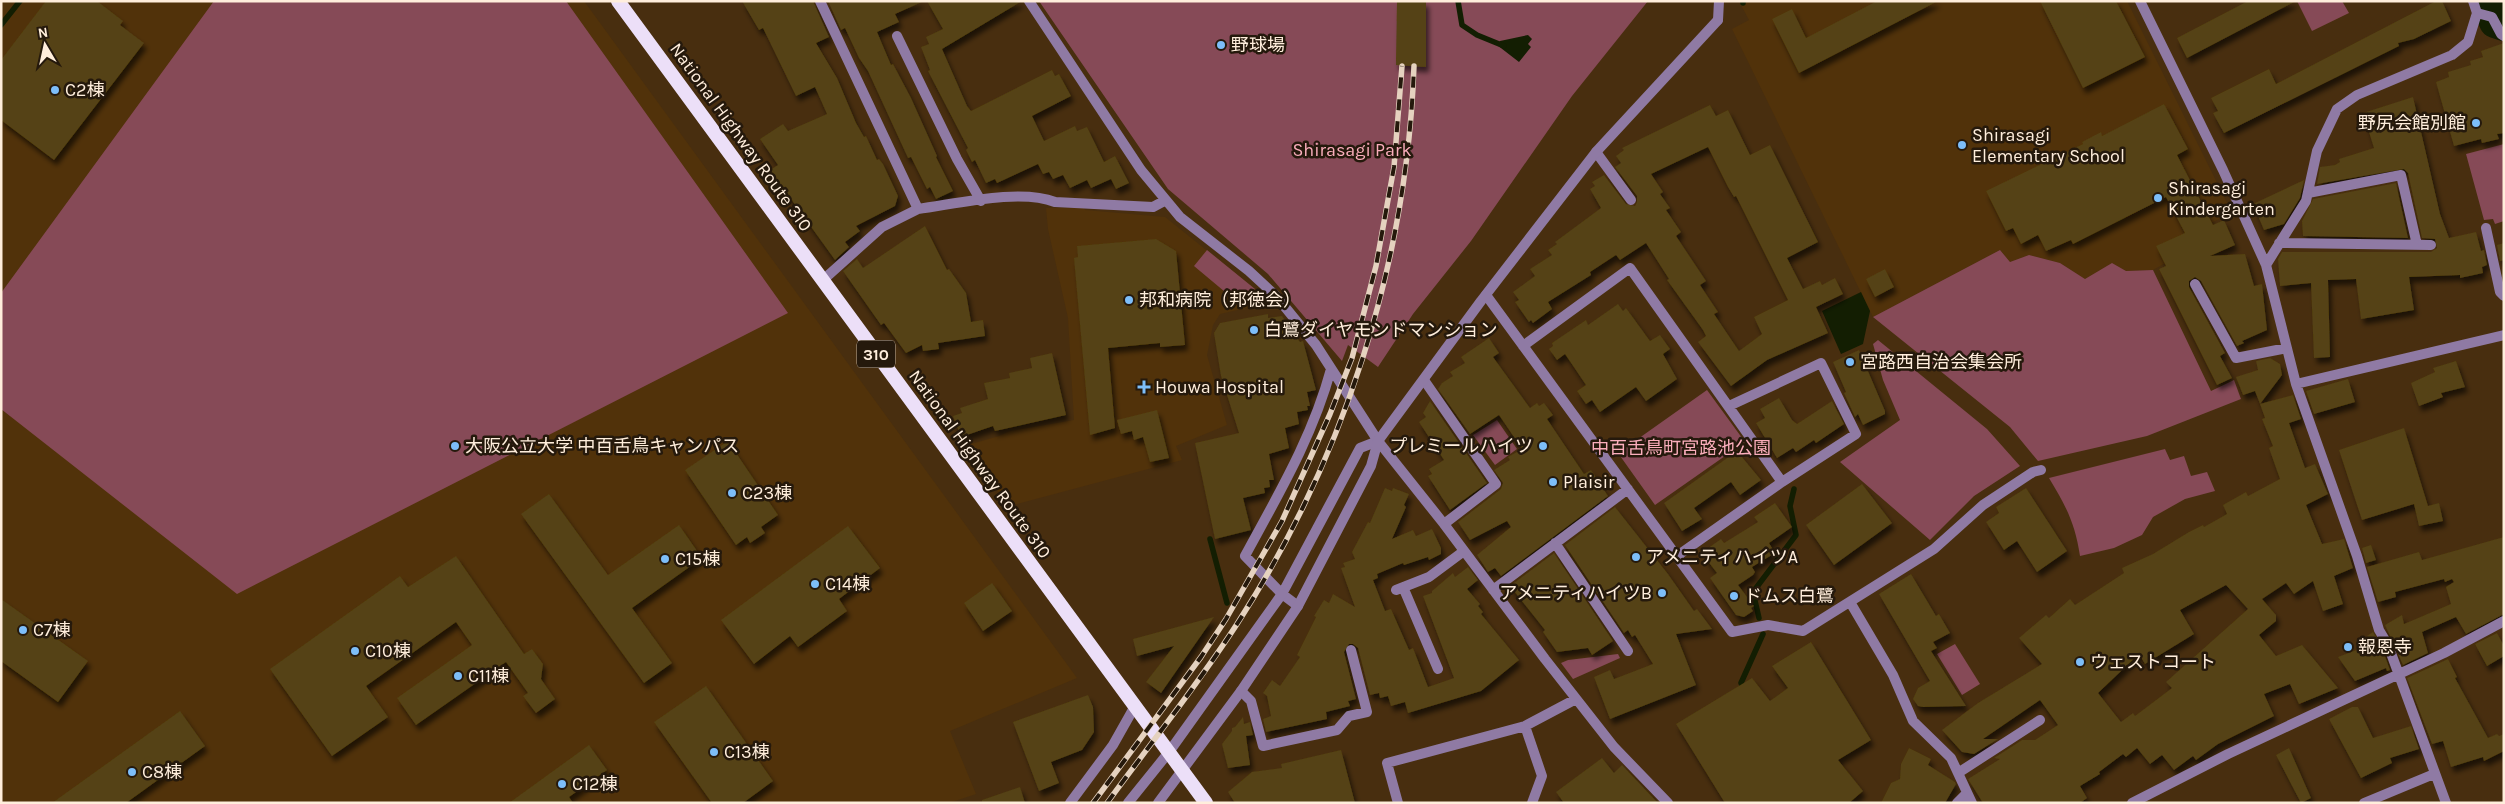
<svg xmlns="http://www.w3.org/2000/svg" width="2505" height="804" viewBox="0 0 2505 804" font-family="Karla,'Noto Sans JP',sans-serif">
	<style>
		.built { fill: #51320a }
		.green { fill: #864a57 }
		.water { fill: #131e02 }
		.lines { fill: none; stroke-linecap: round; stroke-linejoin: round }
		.stream { stroke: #131e02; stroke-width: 5.5 }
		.river { stroke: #131e02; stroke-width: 32 }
		.building { fill: #544213; fill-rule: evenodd; filter: url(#shadow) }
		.minor { stroke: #8f7aa4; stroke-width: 10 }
		.tertiary { stroke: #8f7aa4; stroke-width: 10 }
		.trunk { stroke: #ecdff8; stroke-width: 14 }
		.rail-casing { stroke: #e5d2bf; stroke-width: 5.5 }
		.rail { stroke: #25190c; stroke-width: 4; stroke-dasharray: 11; stroke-linecap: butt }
		.poi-dot { fill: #7dbef9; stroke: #25190c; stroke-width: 2 }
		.labels { text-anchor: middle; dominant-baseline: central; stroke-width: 5; stroke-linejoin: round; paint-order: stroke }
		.shield { fill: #25190c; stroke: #beae9e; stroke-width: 1 }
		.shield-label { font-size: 16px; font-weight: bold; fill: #ffeedc }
		.poi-label { font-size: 18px; fill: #ffeedc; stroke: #25190c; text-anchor: start }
		.street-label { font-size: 18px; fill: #ffeedc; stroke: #25190c }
		.park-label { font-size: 18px; fill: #fbaebc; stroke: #25190c }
	</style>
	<defs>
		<filter id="shadow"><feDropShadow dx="3" dy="5.5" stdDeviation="2.5" flood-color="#0009"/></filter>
	</defs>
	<rect width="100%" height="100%" fill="#482e0f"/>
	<!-- built -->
	<path class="built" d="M1 1H584L1077 678 950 731 976 794 949 803H1Z
		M1745 1H2127L2232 213 2198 229 2181 254 2153 270 2126 271 2112 263 2085 279 2060 263 2029 255 2010 262 2000 250 1873 317 1732 29 1749 20 1741 5Z
		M1046 208H1084L1085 210 1165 217 1255 289 1268 303 1220 314 1213 325 1207 355 1227 425 1176 446 1182 460 1009 506 964 446 999 436 1010 431 1074 420 1068 318 1048 229Z"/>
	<!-- green -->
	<path class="green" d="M214 1H566L788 313 237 594 1 409V293Z
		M1039 1H1648L1572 96 1471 241 1413 314 1378 367 1348 345 1342 361 1268 274 1168 189Z
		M2297 1H2342L2349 13 2312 31Z
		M2504 144V221L2495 224 2493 219 2484 220 2466 154Z
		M1207 250 1255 289 1243 307 1194 266Z
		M2000 250 2010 262 2029 255 2060 263 2085 279 2112 263 2126 271 2153 270 2211 391 2234 380 2241 399 2147 436 2038 461 2010 427 1873 317Z
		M1878 340 1987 429 2020 466 1974 496 1930 540 1840 462 1900 420 1883 380 1873 344Z
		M1707 390 1745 442 1655 505 1618 453Z
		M1497 420 1517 449 1495 465 1473 435Z
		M2165 449 2170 460 2184 456 2191 476 2207 472 2215 491 2185 499 2153 517 2142 535 2114 548 2080 556C2075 523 2066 506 2049 478Z
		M1955 644 1980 684 1962 695 1937 654Z
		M1618 654 1620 658 1573 679 1561 663 1568 660Z"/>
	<!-- water -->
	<path class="water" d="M1528 35 1532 39 1528 44 1531 47 1519 62 1497 45 1500 41Z
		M1861 292 1870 311 1863 344 1841 354 1822 311Z"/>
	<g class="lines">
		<!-- stream -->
		<path class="stream" d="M1458 1 1462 25 1477 35 1504 46
			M1743 3V1
			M1 25 20 1
			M1210 539 1227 603
			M1759 618 1753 592 1796 535 1790 506 1794 489
			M1744 689 1741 683 1763 634"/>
		<!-- river -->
		<path class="river" d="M2486 1 2495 22 2504 25"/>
	</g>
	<!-- building -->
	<path class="building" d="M46 1H97L123 21 120 25 144 43 54 160 1 120V60Z
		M742 1H813L829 37 816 43 837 78 856 123 864 137 866 136 877 160 879 159 883 164 898 196 895 206 856 226 860 231 845 242 849 247 835 260 770 170 778 165 760 139 783 124 788 131 827 114 815 87 796 96 763 28 759 30Z
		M828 1H924L895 14 899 22 877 32 891 65 893 64 911 98 937 156 936 157 953 191 936 199 930 187 927 189 911 157 908 158 868 71 859 58 845 28 841 30Z
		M927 1H1022L942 49 967 106 971 111 1052 70 1055 76 1059 74 1071 96 1032 116 1044 141 1075 126 1077 131 1087 127 1104 162 1115 156 1129 183 1116 189 1111 179 1091 188 1087 180 1070 188 1063 175 1053 179 1049 172 1043 174 1038 164 997 183 995 179 986 183 975 160 972 162 966 150 968 148 928 71 930 70 921 47 929 44 926 37 943 29Z
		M1397 1H1426V67L1396 65Z
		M1877 1H1938L1799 73 1772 19 1792 9 1806 38Z
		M2040 1H2116L2145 57 2083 88Z
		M2248 1H2296L2187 58 2177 38Z
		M2436 1H2442L2451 21 2414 39 2398 43 2399 46 2224 133 2213 113 2218 111 2211 98 2269 69 2276 84Z
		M2504 43V133L2497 134 2499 139 2482 143 2481 139 2454 146 2436 82 2449 77 2448 72 2471 65 2470 61 2483 57 2481 51Z
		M2413 97 2440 214 2449 238 2476 232 2481 251 2484 250 2487 265 2482 267 2483 273 2460 278V275L2409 277 2414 310 2361 319 2356 279 2328 280 2330 357 2314 358 2311 283 2280 286 2278 259 2282 252H2431L2437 248 2435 239 2422 238 2408 173 2404 169 2317 184 2320 167 2335 165 2340 162 2339 159 2374 148 2363 113Z
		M2164 104 2188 149 2177 155 2213 225 2224 220 2235 245 2210 256 2245 254 2254 286 2262 284 2267 330 2242 341 2244 343 2237 346 2201 281 2195 277 2189 281V287L2225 353 2220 356 2232 378 2217 385 2159 269 2166 266 2156 246 2185 233 2166 197 2073 244 2071 240 2046 251 2038 235 2021 244 2013 228 2006 231 1986 191 2083 144 2082 142 2101 132 2102 136Z
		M1710 105 1716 116 1728 110 1750 155 1770 145 1818 242 1787 258 1803 289 1820 281 1822 285 1835 278 1843 294 1816 307 1828 333 1767 360 1731 386 1698 342 1706 336 1703 330 1667 280 1669 279 1646 243 1620 260 1616 255 1590 272 1591 275 1548 302 1552 309 1533 323 1531 320 1529 322 1515 302 1519 300 1513 292 1535 276 1530 269 1552 255 1548 250 1557 244 1555 242 1601 208 1590 189 1595 186 1592 182 1604 175 1626 204 1635 206 1637 202V196L1615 167 1621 163 1616 156 1624 150 1622 148ZM1708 147 1728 187 1734 197 1736 196 1788 300 1754 317 1762 334 1739 351 1714 314 1718 312 1700 285 1706 281 1676 236 1681 232 1666 210 1670 208 1660 194 1663 192 1651 174Z
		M2304 180 2300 198 2284 224 2264 230 2253 204Z
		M2396 183 2408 238 2303 236 2302 221 2313 199Z
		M925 226 947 270 949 269 966 293 971 322 983 320 985 336 938 343 939 349 923 351 922 345 906 353 884 323 881 325 843 271 857 259 863 268Z
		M1156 239 1176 251 1185 345 1160 347V343L1108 348 1115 428 1090 435 1074 258 1078 257 1077 246Z
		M2504 243V260L2500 261 2497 245Z
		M1885 269 1894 287 1875 297 1866 279Z
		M1618 304 1623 311 1626 308 1650 341 1660 335 1670 349 1663 354 1677 379 1646 401 1636 387 1600 412 1592 400 1586 404 1577 391 1586 385 1565 354 1557 360 1549 349 1553 346 1552 343 1586 320 1588 325Z
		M1268 314V318L1282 316 1300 342 1303 341 1316 390 1307 392 1310 406H1307L1308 410 1297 412 1299 424 1285 428 1289 448 1269 454 1274 480H1269L1270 487 1264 488 1265 493 1243 498 1251 530 1215 539 1195 443 1239 433 1221 376 1214 333 1220 323Z
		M1489 338 1499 353 1493 357 1530 408 1537 403 1539 406 1544 403 1553 415 1547 419 1584 474 1591 470 1608 496 1501 576 1495 568 1488 572 1477 555 1511 527 1507 521 1470 540 1458 522 1501 489 1503 483 1494 470 1510 460 1508 457 1522 449 1499 415 1470 434 1438 389 1442 383 1453 376 1450 372 1465 363 1461 357Z
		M1859 350 1885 411V414L1863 425 1858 414 1855 417 1844 393 1846 392 1833 362Z
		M1052 353 1066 415 995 431 993 426 961 437 953 416 962 413 960 408 988 399 984 383 1010 378 1009 373 1032 368 1030 358Z
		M2270 358 2280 364 2282 375 2260 404 2255 391 2243 395 2236 377 2258 370 2256 361Z
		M2456 361 2465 387 2441 393 2443 397 2419 406 2411 383 2435 372 2433 368Z
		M2348 379 2355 402 2314 414 2306 391Z
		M2293 395 2301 419 2289 423 2305 468 2315 464 2328 494 2306 505 2322 544 2344 539 2353 568 2334 576 2343 604 2323 611 2313 581 2294 594 2286 583 2262 599 2276 615V621L2259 635 2276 656 2302 645 2338 688 2299 704 2290 684 2264 694 2274 716 2218 744 2196 760 2193 756 2174 770 2162 755 2150 764 2137 748 2126 757 2123 754 2099 772 2100 774 2080 786 2087 798 2080 803H1983L1968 779 2000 759 1994 758 2022 740H2035L2058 725 2040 700 1983 739H1998L1974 754 1962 752 1942 730 1978 703 2042 664 2019 638 2046 615 2049 618 2070 599 2075 605 2124 573 2122 568 2153 554 2189 532 2203 525 2204 527 2227 514 2223 505 2246 492 2248 496 2280 479 2269 448 2273 446 2262 419 2265 418 2260 404ZM2226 585 2248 609 2166 682 2172 688 2135 716 2133 713 2121 722 2098 693 2139 654 2145 664 2194 634 2180 610Z
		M1779 398 1792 420 1797 424 1832 401 1844 424 1816 443 1814 440 1796 452 1793 448 1777 458 1756 423 1765 418 1760 409Z
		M1430 401 1487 483 1450 510 1428 476 1432 474 1429 469 1444 460 1419 422 1426 417 1423 413Z
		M1157 410 1169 458 1150 462 1143 437 1134 440 1132 431 1121 434 1117 420Z
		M2404 428 2428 506 2439 503 2443 521 2419 526 2414 504 2362 520 2339 450Z
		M728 441 778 515 761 527 765 533 750 543 747 537 736 545 685 470Z
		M1737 451 1761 480 1740 495 1731 482 1694 508 1702 519 1682 531 1664 503Z
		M1862 484 1892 523 1834 565 1806 525Z
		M1385 488 1392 491 1393 488 1409 494 1404 505 1406 507 1392 539 1413 530 1416 536 1432 529 1441 548V554L1429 560 1428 557 1404 565 1403 563 1377 574 1378 578 1373 580 1385 611 1391 609 1409 650 1413 648 1428 687 1454 678 1423 596 1432 593V591L1453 573 1455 577 1468 567 1478 580 1467 589 1480 604 1478 606 1483 612 1481 614 1519 660 1481 691 1408 713 1405 702 1391 706 1388 696 1380 698 1379 693 1370 695 1358 648 1353 644H1349L1344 652 1356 699 1348 701 1350 706 1326 712 1327 719 1266 732 1263 719 1271 716 1267 696 1263 693 1272 680 1280 686 1300 657 1297 655 1316 617 1314 616 1324 600 1329 603 1333 594 1355 607 1341 568 1345 567 1343 563 1355 559 1352 552 1368 522 1370 523Z
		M2026 488 2067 551 2037 572 2017 541 2004 550 1986 522 1999 513 1996 507Z
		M549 494 608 575 679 525 702 558 632 608 672 663 644 683 521 514Z
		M1775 503 1792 527 1769 543 1775 553 1752 567 1755 572 1753 575 1738 585 1754 606 1751 608 1753 611 1744 617 1736 615 1710 578 1717 573 1703 555 1706 553 1704 551 1721 539 1724 543 1758 522 1754 517Z
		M1615 507 1668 574 1694 611 1697 609 1712 629 1676 634 1696 685 1610 719 1594 677 1610 670 1614 679 1653 664 1635 635 1632 637 1628 630 1624 633 1565 545Z
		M848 526 880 568 839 599 847 611 798 647 790 636 754 664 721 620Z
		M2504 537V614L2466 634 2456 617 2422 632 2428 653 2403 665 2385 625 2402 615 2404 624 2451 604 2446 587 2454 582 2452 579 2445 582 2444 579 2395 592 2396 597 2378 602 2367 567 2419 552 2422 560Z
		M2371 545 2376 560 2366 563 2362 548Z
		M1554 553 1613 641 1592 655 1588 648 1557 652 1543 632 1545 630 1510 586Z
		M456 556 524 654 532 649 543 664 541 679 555 699 536 713 523 696 528 693 506 662 416 725 397 698 472 645 456 622 366 686 388 717 332 756 270 669 400 576 408 587Z
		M1911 574 1936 616 1939 614 1950 633 1933 642 1937 648 1931 651 1966 706 1923 707 1918 706 1913 699 1918 688 1930 681 1879 594Z
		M992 583 1012 611 983 631 964 603Z
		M1 599 88 661 58 702 1 661Z
		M1214 617 1161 693 1146 682 1174 646 1137 656 1133 639Z
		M2373 632 2382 648 2390 670 2387 671 2386 668 2355 681 2338 657 2372 644 2367 636Z
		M2497 633 2504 646V656L2487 666 2475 644Z
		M1811 642 1871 740 1838 760 1863 791 1849 803H1725L1676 724 1752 678 1770 701 1788 688 1772 666Z
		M2448 659 2457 677 2455 678 2488 738 2497 734 2499 736 2504 734V751L2484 761 2483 757 2451 767 2443 741 2432 744 2407 678Z
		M706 686 773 781 743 803H712L654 722Z
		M1088 695 1093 707 1094 732 1082 750 1051 762 1059 783 1039 791 1013 722Z
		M2352 707H2358L2373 738 2411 726 2419 749 2390 758 2392 763 2361 778 2329 719Z
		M180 711 205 746 126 803H52Z
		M1243 717 1244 724 1250 722 1253 735 1246 736 1250 765 1228 768 1222 744 1232 731V728L1235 727Z
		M589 745 607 770 569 797 573 803H509Z
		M1909 748 1931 759 1928 765 1955 782 1956 784 1945 803H1881L1891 783 1900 779 1901 764Z
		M2289 748 2311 798 2301 803 2276 755Z
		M1341 750 1355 803H1235L1228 792 1252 772 1282 768 1281 764Z
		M1602 758 1614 773 1622 765 1658 803H1564L1556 792Z
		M1020 787 1025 803H982V800Z"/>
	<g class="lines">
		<!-- minor -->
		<path class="minor" d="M820 1 918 209 882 227 823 280
			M1029 1 1141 170 1180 217 1249 271 1276 296 1316 345 1378 441 1444 524 1545 659 1614 747 1668 803
			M2140 1 2223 170 2266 265 2296 384 2357 556 2379 630 2388 645 2446 803
			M2477 13 2492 17 2501 34 2504 36
			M1718 20 1719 1
			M897 36 957 159 981 201
			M1596 152 1631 200
			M2308 193 2401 175 2417 245
			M918 209C956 204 1020 188 1055 202L1153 207 1166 200
			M2486 228 2500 292 2504 296
			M2279 243 2431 245
			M2266 265 2306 201 2317 151 2337 109 2357 95 2452 55 2468 42 2477 13 2473 1
			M2195 284 2236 358 2287 348
			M1486 295 1732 632 1768 625 1803 631 1934 549 1983 505 2033 472 2041 470
			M1523 346 1630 268 1782 482 1677 556
			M1424 380 1496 484 1444 524
			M2296 384 2504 335
			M1729 406 1821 363 1856 434 1782 482
			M1555 543 1628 651
			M1403 587 1438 669
			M1396 590 1429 577 1464 551
			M1493 590 1628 489
			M1282 594 1360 448 1378 441
			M1850 602 1893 675 1913 721 1951 758 1972 803
			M1298 606 1282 594 1245 556C1278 495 1313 436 1331 369
			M1241 691 1251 701 1263 746 1337 730 1349 716 1367 712 1351 650
			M1525 726 1542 776 1532 803
			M1958 773 2040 720
			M1398 803 1387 763 1525 726 1576 699
			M1957 803 1967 793
			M2132 803 2228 754 2444 653 2504 621
			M2364 803 2434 774"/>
		<!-- tertiary -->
		<path class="tertiary" d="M1070 803 1113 745 1135 706
			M1128 803 1169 752 1282 594
			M1158 803 1241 691 1298 606 1371 466 1378 441 1481 301 1596 152 1718 20"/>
		<!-- trunk -->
		<path class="trunk" d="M618 1 1206 803"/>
		<defs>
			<path id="rail" d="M1093 803 1201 657 1226 619 1282 521 1330 414 1352 358 1376 266 1394 167 1402 66
				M1107 803C1150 744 1197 686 1237 624 1344 459 1407 263 1414 66"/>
		</defs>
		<!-- rail casing -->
		<use href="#rail" class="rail-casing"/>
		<!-- rail -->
		<use href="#rail" class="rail"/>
	</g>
	<!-- markers -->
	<g class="poi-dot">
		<circle cx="1221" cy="45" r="5"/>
		<circle cx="55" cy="90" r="5"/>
		<circle cx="2476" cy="123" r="5"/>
		<circle cx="1962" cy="145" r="5"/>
		<circle cx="2158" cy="198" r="5"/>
		<circle cx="1129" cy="300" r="5"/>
		<circle cx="1254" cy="330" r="5"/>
		<circle cx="1850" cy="362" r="5"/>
		<path d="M1141.5 379.5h5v5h5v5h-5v5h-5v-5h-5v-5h5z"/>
		<circle cx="455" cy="446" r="5"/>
		<circle cx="1543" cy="446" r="5"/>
		<circle cx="1553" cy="482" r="5"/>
		<circle cx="732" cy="493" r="5"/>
		<circle cx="1636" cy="557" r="5"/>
		<circle cx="665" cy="559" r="5"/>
		<circle cx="815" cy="584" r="5"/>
		<circle cx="1662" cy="593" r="5"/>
		<circle cx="1734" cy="596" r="5"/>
		<circle cx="23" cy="630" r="5"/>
		<circle cx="2348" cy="647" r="5"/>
		<circle cx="355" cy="651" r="5"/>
		<circle cx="2080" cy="662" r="5"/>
		<circle cx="458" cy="676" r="5"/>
		<circle cx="714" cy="752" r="5"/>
		<circle cx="132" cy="772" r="5"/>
		<circle cx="562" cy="784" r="5"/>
	</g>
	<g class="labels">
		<!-- shield labels -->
		<rect class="shield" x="857" y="340.5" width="38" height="27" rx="4"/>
		<g class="shield-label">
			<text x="876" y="354">310</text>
		</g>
		<!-- poi labels -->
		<g class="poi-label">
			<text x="1231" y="45">野球場</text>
			<text x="65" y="90">C2棟</text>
			<text x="2466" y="123" text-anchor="end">野尻会館別館</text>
			<text x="1972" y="135">Shirasagi<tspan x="1972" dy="21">Elementary School</tspan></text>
			<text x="2168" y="188">Shirasagi<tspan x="2168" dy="21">Kindergarten</tspan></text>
			<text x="1139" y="300">邦和病院（邦徳会）</text>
			<text x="1264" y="330">白鷺ダイヤモンドマンション</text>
			<text x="1860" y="362">宮路西自治会集会所</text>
			<text x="1155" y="387">Houwa Hospital</text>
			<text x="465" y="446">大阪公立大学 中百舌鳥キャンパス</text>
			<text x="1533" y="446" text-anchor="end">プレミールハイツ</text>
			<text x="1563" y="482">Plaisir</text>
			<text x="742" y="493">C23棟</text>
			<text x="1646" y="557">アメニティハイツA</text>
			<text x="675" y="559">C15棟</text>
			<text x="825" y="584">C14棟</text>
			<text x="1652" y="593" text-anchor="end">アメニティハイツB</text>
			<text x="1744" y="596">ドムス白鷺</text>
			<text x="33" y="630">C7棟</text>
			<text x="2358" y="647">報恩寺</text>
			<text x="365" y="651">C10棟</text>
			<text x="2090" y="662">ウェストコート</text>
			<text x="468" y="676">C11棟</text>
			<text x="724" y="752">C13棟</text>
			<text x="142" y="772">C8棟</text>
			<text x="572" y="784">C12棟</text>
		</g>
		<!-- street labels -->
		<g class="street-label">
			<text transform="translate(741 137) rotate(54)">National Highway Route 310</text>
			<text transform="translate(980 464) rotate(54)">National Highway Route 310</text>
		</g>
		<!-- park labels -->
		<g class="park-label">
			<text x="1352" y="150">Shirasagi Park</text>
			<text x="1681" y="448">中百舌鳥町宮路池公園</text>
		</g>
	</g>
	<!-- border -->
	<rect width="2505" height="804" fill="none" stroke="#ffeedc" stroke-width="5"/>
	<!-- north arrow -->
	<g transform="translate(45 45) rotate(351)" stroke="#25190c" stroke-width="4" paint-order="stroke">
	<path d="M0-4L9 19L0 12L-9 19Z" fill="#ffeedc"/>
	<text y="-8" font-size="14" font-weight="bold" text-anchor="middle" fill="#ffeedc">N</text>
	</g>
</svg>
